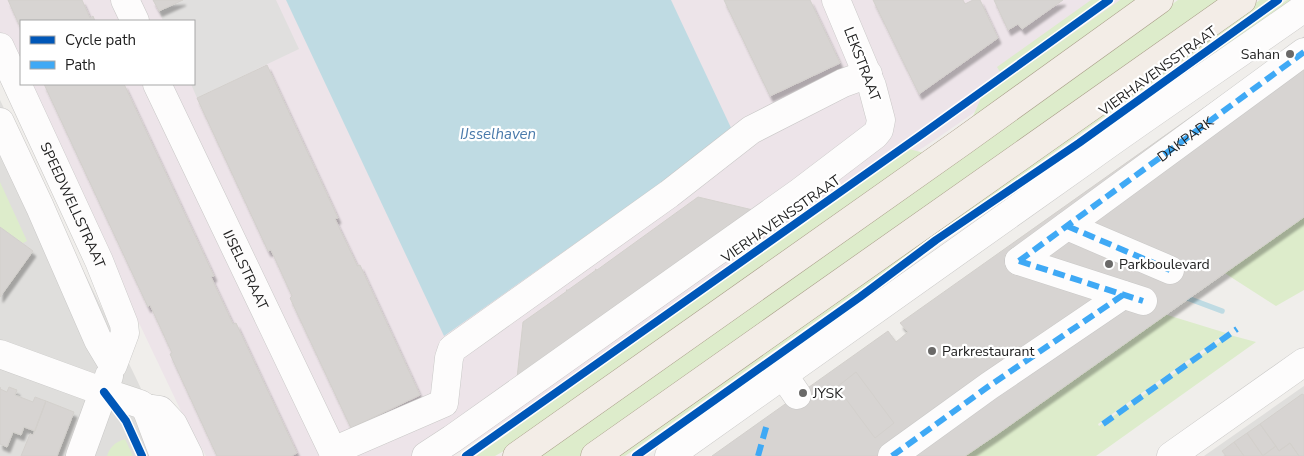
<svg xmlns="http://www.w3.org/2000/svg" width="1304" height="456" viewBox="0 0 1304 456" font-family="'Nunito Sans',sans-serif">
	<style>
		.residential { fill: #dfdedc }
		.industrial { fill: #ede4e9 }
		.grass { fill: #ddeccb }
		.parking { fill: #e0dfde }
		.water { fill: #bfdbe3 }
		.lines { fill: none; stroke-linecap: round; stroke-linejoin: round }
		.stream { stroke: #bfdbe3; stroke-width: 5.5 }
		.building { fill: #d7d4d2; stroke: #d3d0cc; filter: url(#shadow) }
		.minor-casing { stroke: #c9c8c7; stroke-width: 29 }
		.major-casing { stroke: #a79c86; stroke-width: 29 }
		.minor { stroke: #fdfcfc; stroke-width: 28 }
		.major { stroke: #f3ede7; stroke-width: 28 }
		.quiet { stroke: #3fa9f5; stroke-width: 6; stroke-dasharray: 12 6; stroke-linecap: butt }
		.cycleway-casing { stroke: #fff; stroke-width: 11 }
		.cycleway { stroke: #0057b8; stroke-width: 8 }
		.poi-dot { fill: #6a6968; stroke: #fff; stroke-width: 2 }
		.labels { text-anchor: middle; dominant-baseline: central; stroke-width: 4.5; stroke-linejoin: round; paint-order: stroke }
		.poi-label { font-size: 14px; fill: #222; stroke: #fff; text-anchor: start }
		.street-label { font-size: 14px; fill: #222; stroke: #fff }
		.water-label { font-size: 15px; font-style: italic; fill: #4a7aab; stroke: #fff }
	</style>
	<defs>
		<filter id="shadow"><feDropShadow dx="3" dy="5.5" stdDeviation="1" flood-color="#0004"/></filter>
	</defs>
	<rect width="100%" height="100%" fill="#f0eeeb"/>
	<!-- residential -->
	<path class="residential" d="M0 100 135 376 173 456H0Z
		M1304 386V456H1204Z"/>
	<!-- industrial -->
	<path class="industrial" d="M0 0H1136L936 139 453 456H206L181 411 25 84H194V21H21V77L0 33Z"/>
	<!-- grass -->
	<path class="grass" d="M1091 0H1101L1000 72 997 67Z
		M1120 0H1145L970 123 981 98Z
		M1178 0H1226L582 456H534Z
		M1260 0H1269L625 456H616Z
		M1287 0H1298L1211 57 1212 53Z
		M1304 62V290L1276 306 1195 254Z
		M909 149 928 154 520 442 495 456H476Z
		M0 182 27 241 23 243 0 227Z
		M1138 306 1226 333 1098 424 1099 426 1230 335 1256 342 1096 456H915Z
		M125 439 133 456H107C110 447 115 442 125 439Z"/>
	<!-- parking -->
	<path class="parking" d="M183 0H276L299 49 197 98 191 84H194V21H163L159 11Z"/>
	<!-- water -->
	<path class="water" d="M286 0H671L733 132 444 336Z"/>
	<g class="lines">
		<!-- stream -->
		<path class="stream" d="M1182 296 1222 311"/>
	</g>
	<!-- building -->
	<path class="building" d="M8 0H82L90 18 93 16 95 21H21V29Z
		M153 0H183L159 11Z
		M724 0H810L840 63 770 96Z
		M873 0H963L965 4 973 0H980L998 38 919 94Z
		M994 0H1063L1022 29 1018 24 1008 30Z
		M1304 37V217L996 435 965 456H712L888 331 896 342 908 332 900 323Z
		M267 65 338 218 335 219 357 265V266L360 265 420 395 351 428 290 298 292 296 271 250 268 251 197 98Z
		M44 84H124L214 276 211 277 233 324 236 323 297 453 291 456H217L170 354 172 353 150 305 148 307Z
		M698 197 753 210 517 378 523 322 567 291 566 290H568L596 270 595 269 597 270Z
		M0 227 33 251 0 297Z
		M856 372 894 423 875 438 837 387Z
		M0 387V389L7 392 9 387 17 390 15 395 33 402 35 397 46 401 35 431 24 427 21 435 13 432 7 447 0 444Z
		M1302 394 1304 395V456H1299L1290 443 1279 451 1260 424Z
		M46 401 74 412 57 456H21L30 434 33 435Z
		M1260 424 1276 446 1263 456 1247 433Z
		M1247 433 1263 456H1244L1234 442Z
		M1234 442 1244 456H1226L1222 451Z
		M1290 443 1299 456H1262L1276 446 1279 451Z"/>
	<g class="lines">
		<defs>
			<g id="minor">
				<path d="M125 0 135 21"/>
				<path id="s1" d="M0 47 99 261 124 324 125 333 113 365 98 340 40 207 0 122"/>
				<path id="s2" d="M157 84 335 456"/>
				<path d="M1067 226 1170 270"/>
				<path d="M1019 261 1304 52"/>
				<path d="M1019 261 1143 301"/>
				<path d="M0 354 104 392 140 404 146 408 160 410 173 424 189 456"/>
				<path d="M784 376 797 395"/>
				<path d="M146 408 164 456"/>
				<path d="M333 451 444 403 449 358 452 349 669 194 751 130 843 83 868 74"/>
				<path d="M80 456 109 376"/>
				<path d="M426 456 452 439 800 192 875 135 879 130 881 120 872 86 836 0"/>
				<path d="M669 456C809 358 947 258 1086 160 1158 108 1232 59 1304 8"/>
				<path d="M892 456 989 386 1123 295"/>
				<path d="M1171 456 1304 362"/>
			</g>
			<path id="major" d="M517 456 963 141 1159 0
				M595 456 1242 0"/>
		</defs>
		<!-- minor casing -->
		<use href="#minor" class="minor-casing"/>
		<!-- major casing -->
		<use href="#major" class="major-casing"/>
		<!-- minor -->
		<use href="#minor" class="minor"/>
		<!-- major -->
		<use href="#major" class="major"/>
		<!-- quiet -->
		<g class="quiet">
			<path d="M1067 226 1170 270"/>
			<path id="s3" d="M1019 261 1304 52"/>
			<path d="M1019 261 1143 301"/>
			<path d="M1103 424 1237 329"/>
			<path d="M758 456 767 424"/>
			<path d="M892 456 989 386 1123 295"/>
		</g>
		<defs>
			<path id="cycleway" d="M104 392 126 421 142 456
				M466 456 921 135 1109 0
				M636 456 860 297 936 240 1079 143 1278 0"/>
		</defs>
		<!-- cycleway casing -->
		<use href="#cycleway" class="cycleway-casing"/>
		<!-- cycleway -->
		<use href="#cycleway" class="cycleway"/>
	</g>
	<!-- markers -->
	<g class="poi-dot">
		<circle cx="1290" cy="54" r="5"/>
		<circle cx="1109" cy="264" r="5"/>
		<circle cx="932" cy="351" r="5"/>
		<circle cx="803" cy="393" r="5"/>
	</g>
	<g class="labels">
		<!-- poi labels -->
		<g class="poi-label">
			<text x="1280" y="54" text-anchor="end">Sahan</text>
			<text x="1119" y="264">Parkboulevard</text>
			<text x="942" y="351">Parkrestaurant</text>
			<text x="813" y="393">JYSK</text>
		</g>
		<!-- street labels -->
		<g class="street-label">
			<text transform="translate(862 64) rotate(69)">LEKSTRAAT</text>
			<text transform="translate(1158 71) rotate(-36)">VIERHAVENSSTRAAT</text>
			<text stroke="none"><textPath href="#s3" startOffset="206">DAKPARK</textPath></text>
			<text stroke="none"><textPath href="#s1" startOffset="174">SPEEDWELLSTRAAT</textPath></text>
			<text transform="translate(781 219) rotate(-35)">VIERHAVENSSTRAAT</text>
			<text stroke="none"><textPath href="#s2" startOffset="206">IJSELSTRAAT</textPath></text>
		</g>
		<!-- water labels -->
		<g class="water-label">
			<text x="498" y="134">IJsselhaven</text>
		</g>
	</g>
	<!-- legend -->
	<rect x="20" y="20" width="175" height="65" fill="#ffffff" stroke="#a7a7a7"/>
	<rect x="30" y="36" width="25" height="8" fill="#0057b8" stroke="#a7a7a7"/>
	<text x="65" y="45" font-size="15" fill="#222222">Cycle path</text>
	<rect x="30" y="61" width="25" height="8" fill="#3fa9f5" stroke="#a7a7a7"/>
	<text x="65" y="70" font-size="15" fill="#222222">Path</text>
</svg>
